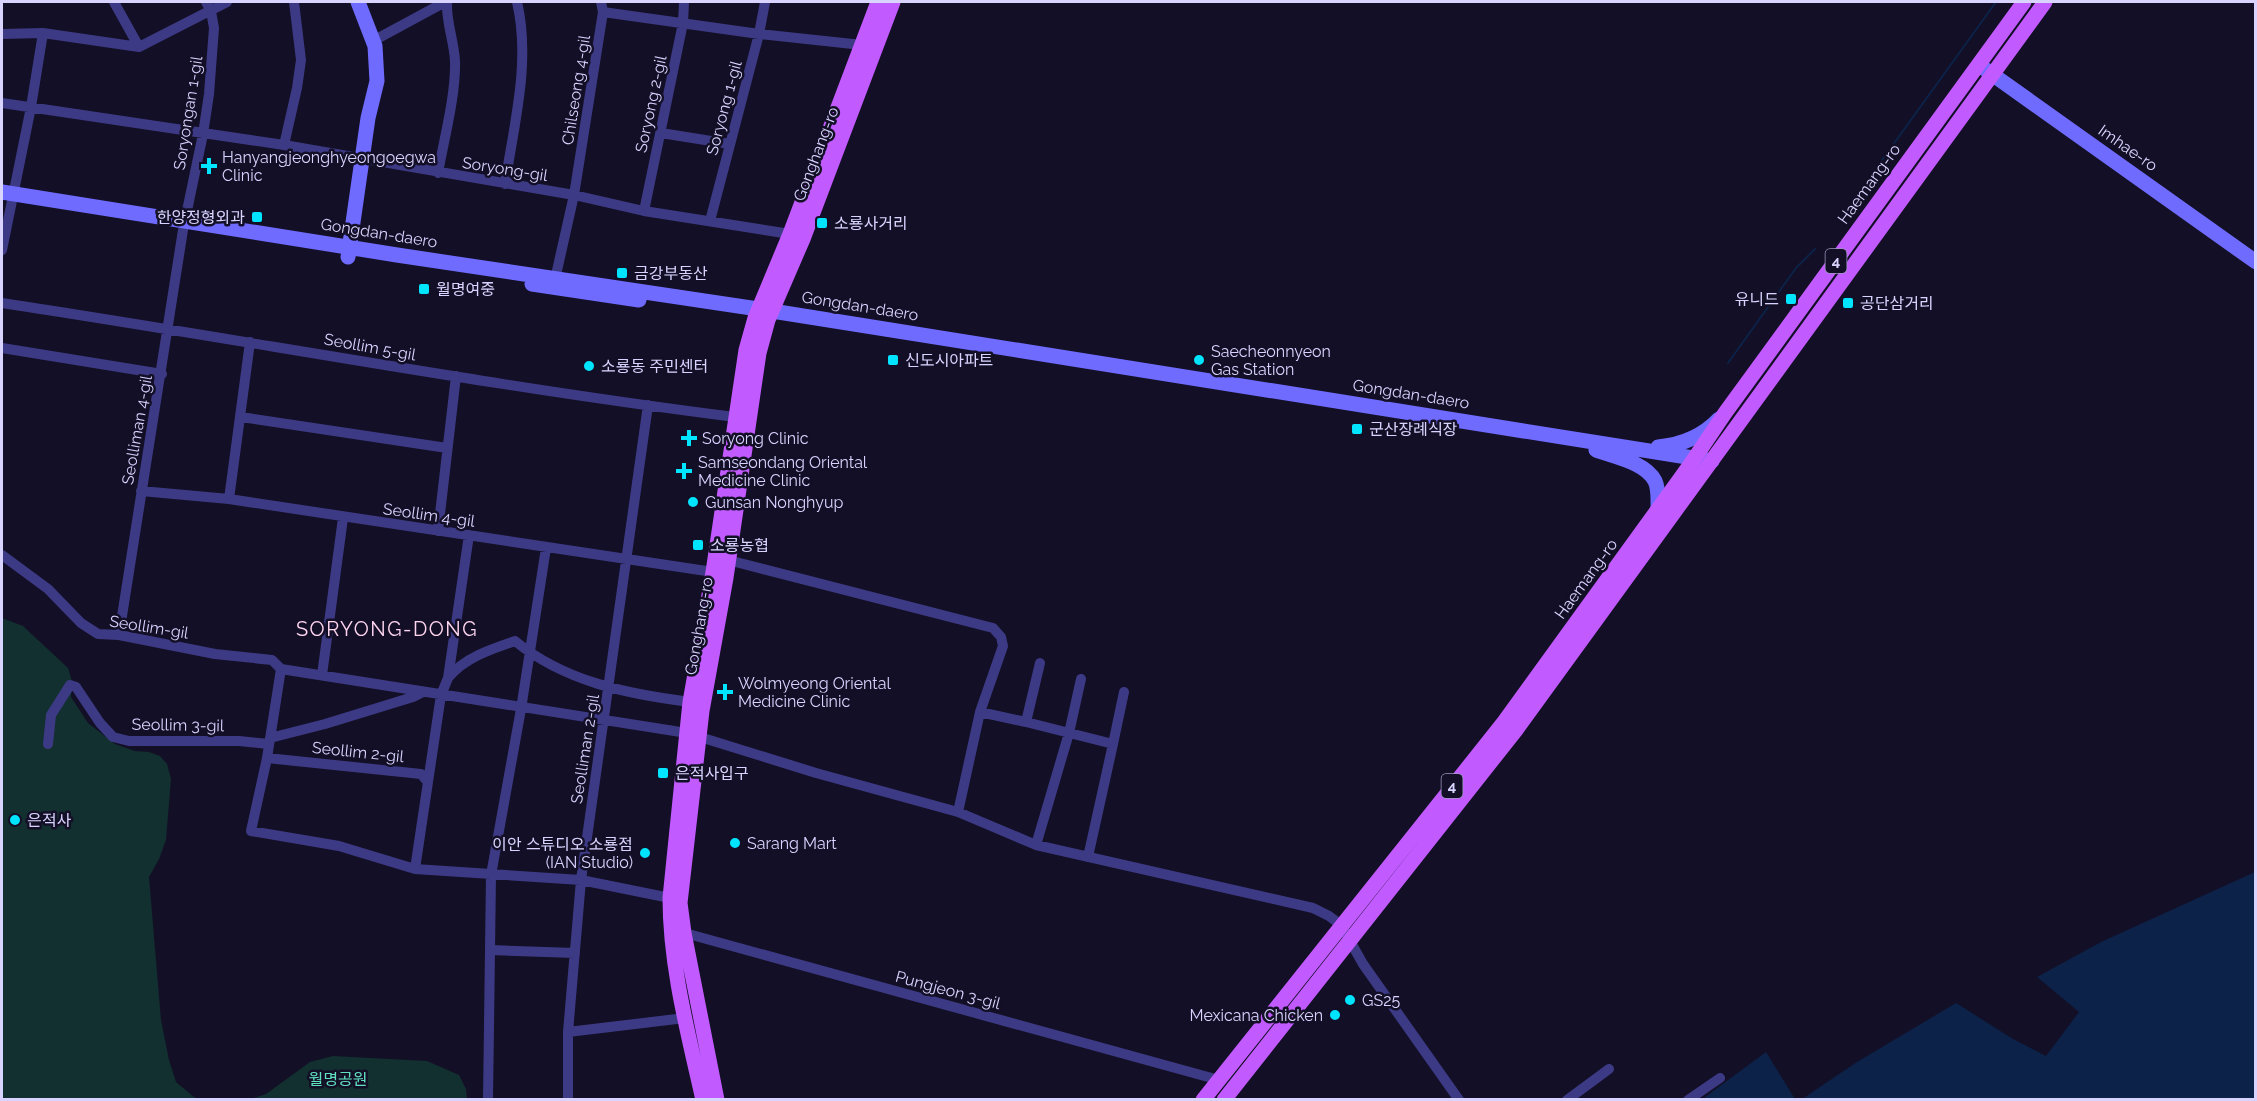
<svg xmlns="http://www.w3.org/2000/svg" width="2257" height="1101" viewBox="0 0 2257 1101" font-family="Raleway,'Noto Sans KR',sans-serif">
	<style>
		.green { fill: #12302f }
		.water { fill: #0c2248 }
		.lines { fill: none; stroke-linecap: round; stroke-linejoin: round }
		.stream { stroke: #0c2248; stroke-width: 2 }
		.street { stroke: #3d3a85; stroke-width: 10 }
		.secondary { stroke: #6f6bff; stroke-width: 15 }
		.primary { stroke: #c25bff; stroke-width: 15 }
		.poi-dot { fill: #00e5ff; stroke: #130f26; stroke-width: 2 }
		.labels { text-anchor: middle; dominant-baseline: central; stroke-width: 5; stroke-linejoin: round; paint-order: stroke }
		.shield { fill: #130f26; stroke: #9e99be; stroke-width: 1.5 }
		.shield-label { font-size: 15px; font-weight: bold; fill: #d9d4ff }
		.street-label { font-size: 16px; fill: #d9d4ff; stroke: #130f26 }
		.poi-label { font-size: 16px; fill: #d9d4ff; stroke: #130f26; text-anchor: start }
		.park-label { font-size: 16px; fill: #5fe0c0; stroke: #130f26 }
		.quarter-label { font-size: 20px; letter-spacing: 1.5px; fill: #ffd6f0; stroke: #130f26 }
	</style>
	<rect width="100%" height="100%" fill="#130f26"/>
	<!-- green -->
	<path class="green" d="M2 618 23 626 68 668 72 681 71 697 88 723 115 744 135 751 149 752 160 756 167 764 171 779 166 840 159 859 149 877 161 1020 169 1060 176 1082 194 1097 200 1099H2Z
		M333 1056 427 1061 459 1075 466 1089 467 1099H251L266 1094 310 1062Z"/>
	<!-- water -->
	<path class="water" d="M2255 872V1099H1802L1857 1062 1956 1003 2013 1039 2046 1056 2079 1012 2037 977 2101 942Z
		M1766 1052 1795 1099 1707 1100 1705 1097Z"/>
	<g class="lines">
		<!-- stream -->
		<path class="stream" d="M1882 160 1996 2
			M1728 363 1796 268 1815 249"/>
		<!-- street -->
		<path class="street" d="M114 2 139 47
			M603 12 759 34 862 45
			M2 34 43 33 139 47 227 2
			M373 41 445 2
			M2 103 284 145 574 195 644 211 790 234
			M661 133 730 144
			M284 145 297 88 301 60 294 2
			M438 173C444 139 456 95 455 61 454 41 446 22 447 2
			M505 184C514 124 531 62 517 2
			M644 211 683 23 684 2
			M710 221 759 34 765 2
			M2 250 31 107 43 33
			M554 284 574 195 603 12 601 2
			M2 303C246 340 489 386 735 417
			M2 348 162 374
			M241 417 447 448
			M141 491 229 499 713 572
			M229 499 250 342
			M438 531 456 376
			M2 555 48 589 81 623 98 634 119 635 215 654 272 660 281 669 687 733 816 773 958 812 1036 845 1313 908 1329 916 1341 925 1363 964 1459 1100
			M728 560 993 628 1001 637 1003 646 980 712 958 812
			M119 635 183 230 203 134 209 94 214 28 211 11 206 2
			M281 669 267 758 251 831 339 846 415 869 581 880 670 898
			M322 675 343 518
			M448 678C464 658 491 649 515 641 565 682 628 694 690 702
			M980 712 1026 722 1040 663
			M1026 722 1113 744 1124 692
			M270 738 325 724 413 697 421 693
			M48 744 51 715 70 685 76 687 100 723 113 737 129 741H239L268 744
			M267 758 421 774 427 781
			M1036 845 1069 733 1081 679
			M1088 857 1113 744
			M415 869 441 695 448 678 469 535
			M681 932 1219 1080
			M490 950 575 953
			M568 1032 685 1018
			M488 1100 491 875 521 709 546 548
			M568 1100V1032L581 880 648 405
			M1567 1100 1609 1069
			M1688 1100 1720 1078"/>
		<!-- secondary -->
		<path class="secondary" d="M1982 67 2256 262
			M2 192 397 255 772 311 1712 461
			M348 257 368 118 377 81 375 46 358 2
			M532 284 639 300
			M1658 447C1681 445 1703 436 1719 419
			M1596 450C1614 457 1645 462 1655 481 1659 489 1658 501 1658 510"/>
		<!-- primary -->
		<path class="primary" d="M703 1100C688 1033 670 966 670 898L690 702 713 572 746 350 755 318 790 234 878 2
			M717 1100 684 933 680 903 702 711 726 578 759 353 768 320 803 239 893 2
			M1203 1100 1504 722 1690 465 1725 413 2024 2
			M1224 1100 1516 730 2045 2"/>
	</g>
	<!-- markers -->
	<g class="poi-dot">
		<path d="M206 157h6v6h6v6h-6v6h-6v-6h-6v-6h6z"/>
		<rect x="251" y="211" width="12" height="12" rx="3"/>
		<rect x="816" y="217" width="12" height="12" rx="3"/>
		<rect x="616" y="267" width="12" height="12" rx="3"/>
		<rect x="418" y="283" width="12" height="12" rx="3"/>
		<rect x="1785" y="293" width="12" height="12" rx="3"/>
		<rect x="1842" y="297" width="12" height="12" rx="3"/>
		<rect x="887" y="354" width="12" height="12" rx="3"/>
		<circle cx="1199" cy="360" r="6"/>
		<circle cx="589" cy="366" r="6"/>
		<rect x="1351" y="423" width="12" height="12" rx="3"/>
		<path d="M686 429h6v6h6v6h-6v6h-6v-6h-6v-6h6z"/>
		<path d="M681 462h6v6h6v6h-6v6h-6v-6h-6v-6h6z"/>
		<circle cx="693" cy="502" r="6"/>
		<rect x="692" y="539" width="12" height="12" rx="3"/>
		<path d="M722 683h6v6h6v6h-6v6h-6v-6h-6v-6h6z"/>
		<rect x="657" y="767" width="12" height="12" rx="3"/>
		<circle cx="15" cy="820" r="6"/>
		<circle cx="735" cy="843" r="6"/>
		<circle cx="645" cy="853" r="6"/>
		<circle cx="1350" cy="1000" r="6"/>
		<circle cx="1335" cy="1015" r="6"/>
	</g>
	<g class="labels">
		<!-- shield labels -->
		<g class="shield">
			<rect x="1825.5" y="249" width="21" height="24" rx="4.5"/>
			<rect x="1441.5" y="774" width="21" height="24" rx="4.5"/>
		</g>
		<g class="shield-label">
			<text x="1836" y="261">4</text>
			<text x="1452" y="786">4</text>
		</g>
		<!-- street labels -->
		<g class="street-label">
			<text transform="translate(576 90) rotate(-81)">Chilseong 4-gil</text>
			<text transform="translate(651 104) rotate(-78)">Soryong 2-gil</text>
			<text transform="translate(724 108) rotate(-75)">Soryong 1-gil</text>
			<text transform="translate(188 113) rotate(-81)">Soryongan 1-gil</text>
			<text transform="translate(2128 148) rotate(35)">Imhae-ro</text>
			<text transform="translate(816 154) rotate(-69)">Gonghang-ro</text>
			<text transform="translate(505 169) rotate(9)">Soryong-gil</text>
			<text transform="translate(1869 184) rotate(-54)">Haemang-ro</text>
			<text transform="translate(379 233) rotate(9)">Gongdan-daero</text>
			<text transform="translate(860 306) rotate(9)">Gongdan-daero</text>
			<text transform="translate(370 347) rotate(10)">Seollim 5-gil</text>
			<text transform="translate(1411 394) rotate(9)">Gongdan-daero</text>
			<text transform="translate(137 430) rotate(-80)">Seolliman 4-gil</text>
			<text transform="translate(429 515) rotate(8)">Seollim 4-gil</text>
			<text transform="translate(1586 579) rotate(-54)">Haemang-ro</text>
			<text transform="translate(699 626) rotate(-80)">Gonghang-ro</text>
			<text transform="translate(149 627) rotate(9)">Seollim-gil</text>
			<text transform="translate(178 725) rotate(1)">Seollim 3-gil</text>
			<text transform="translate(585 749) rotate(-81)">Seolliman 2-gil</text>
			<text transform="translate(358 752) rotate(6)">Seollim 2-gil</text>
			<text transform="translate(948 990) rotate(15)">Pungjeon 3-gil</text>
		</g>
		<!-- poi labels -->
		<g class="poi-label">
			<text x="222" y="157">Hanyangjeonghyeongoegwa<tspan x="222" dy="18">Clinic</tspan></text>
			<text x="245" y="217" text-anchor="end">한양정형외과</text>
			<text x="834" y="223">소룡사거리</text>
			<text x="634" y="273">금강부동산</text>
			<text x="436" y="289">월명여중</text>
			<text x="1779" y="299" text-anchor="end">유니드</text>
			<text x="1860" y="303">공단삼거리</text>
			<text x="1211" y="351">Saecheonnyeon<tspan x="1211" dy="18">Gas Station</tspan></text>
			<text x="905" y="360">신도시아파트</text>
			<text x="601" y="366">소룡동 주민센터</text>
			<text x="1369" y="429">군산장례식장</text>
			<text x="702" y="438">Soryong Clinic</text>
			<text x="698" y="462">Samseondang Oriental<tspan x="698" dy="18">Medicine Clinic</tspan></text>
			<text x="705" y="502">Gunsan Nonghyup</text>
			<text x="710" y="545">소룡농협</text>
			<text x="738" y="683">Wolmyeong Oriental<tspan x="738" dy="18">Medicine Clinic</tspan></text>
			<text x="675" y="773">은적사입구</text>
			<text x="27" y="820">은적사</text>
			<text x="747" y="843">Sarang Mart</text>
			<text x="633" y="844" text-anchor="end">이안 스튜디오 소룡점<tspan x="633" dy="18">(IAN Studio)</tspan></text>
			<text x="1362" y="1000">GS25</text>
			<text x="1323" y="1015" text-anchor="end">Mexicana Chicken</text>
		</g>
		<!-- park labels -->
		<g class="park-label">
			<text x="338" y="1079">월명공원</text>
		</g>
		<!-- quarter labels -->
		<g class="quarter-label">
			<text x="387" y="629">SORYONG-DONG</text>
		</g>
	</g>
	<!-- border -->
	<rect width="2257" height="1101" fill="none" stroke="#d9d4ff" stroke-width="6"/>
</svg>
